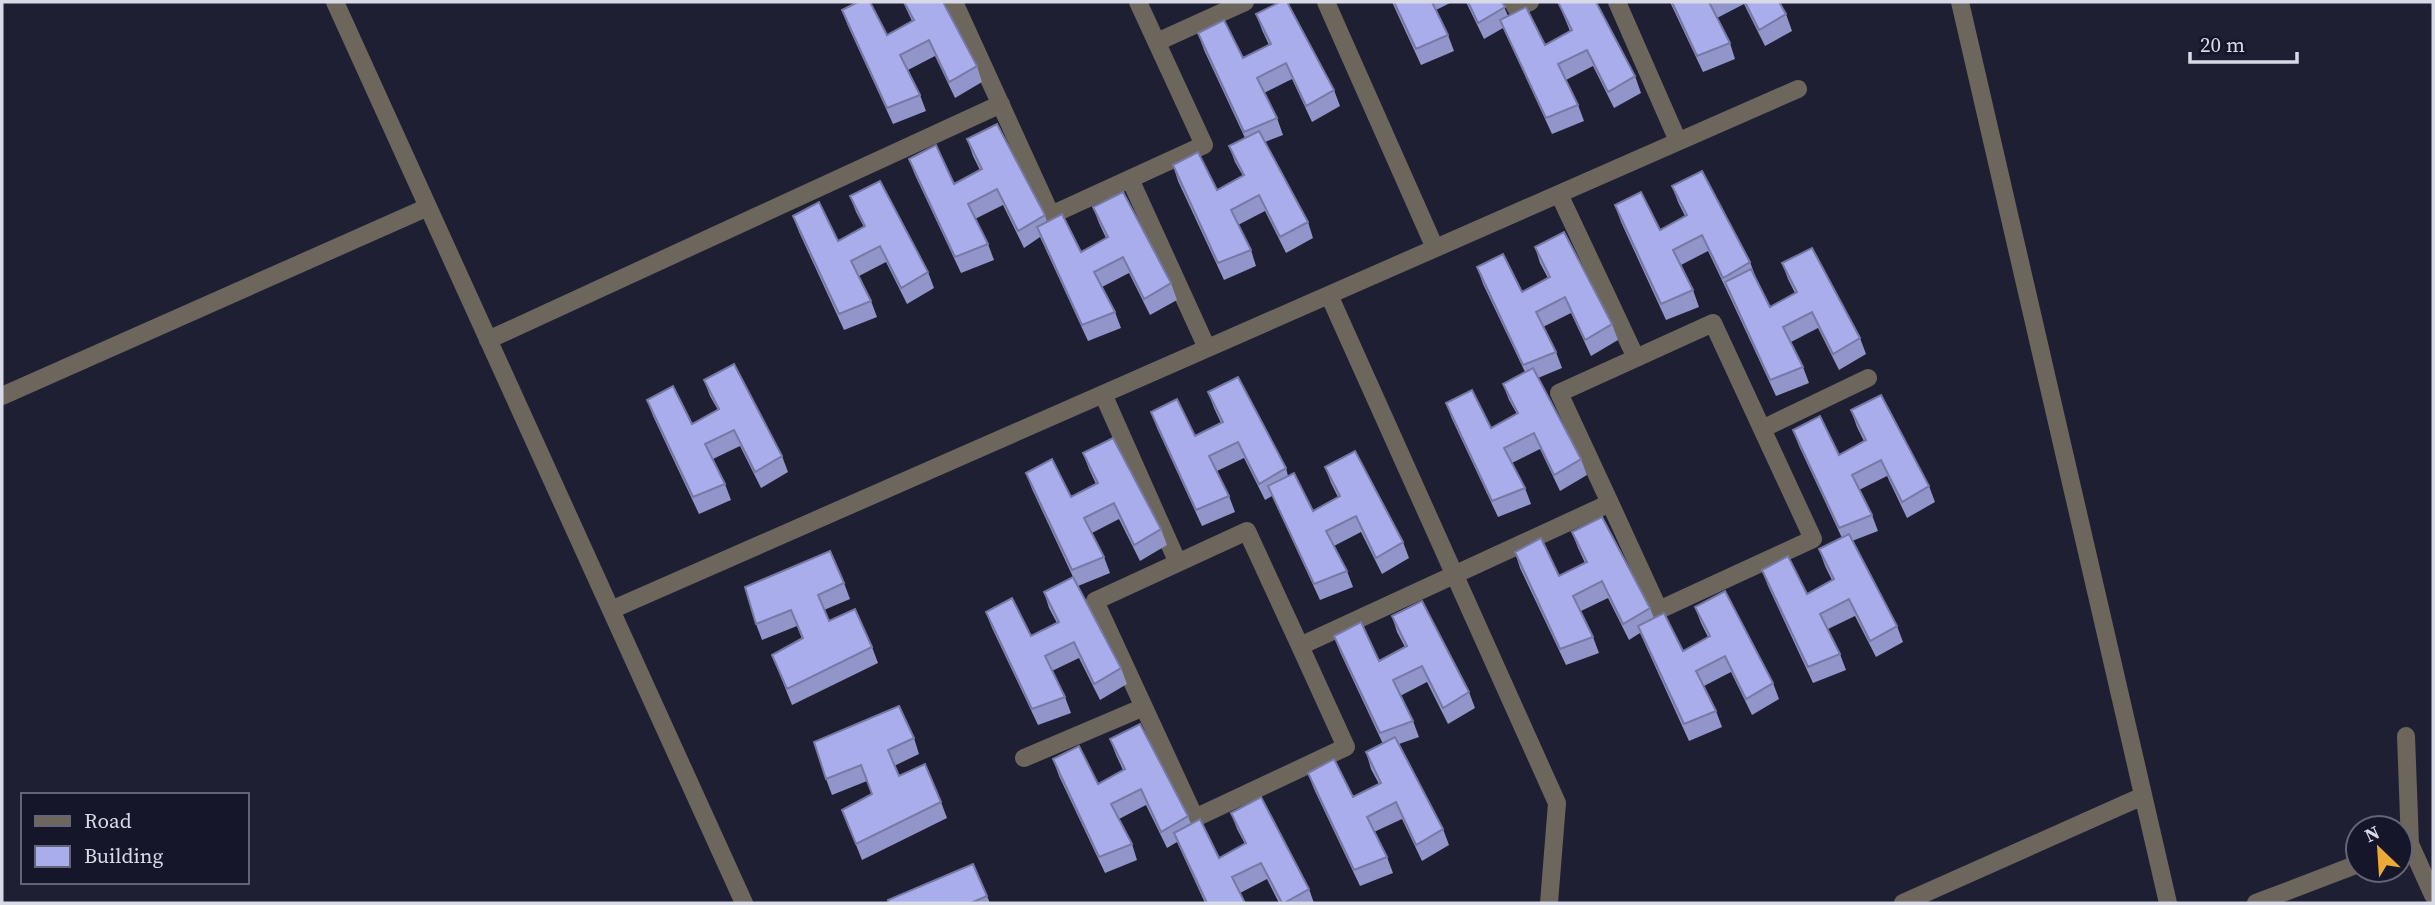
<svg xmlns="http://www.w3.org/2000/svg" width="2435" height="905" viewBox="0 0 2435 905" font-family="'Source Serif 4',serif">
	<style>
		.lines { fill: none; stroke-linecap: round; stroke-linejoin: round }
		.minor { stroke: #6c665c; stroke-width: 18 }
		.wall { fill: #9195ca }
		.building { fill: #a9adeb; stroke: #7679a4; stroke-width: 2 }
	</style>
	<rect width="100%" height="100%" fill="#1e1f33"/>
	<g class="lines">
		<!-- minor -->
		<path class="minor" d="M335 2 744 903
			M954 2 1051 215 1204 145 1138 2
			M1326 2 1435 248
			M1513 2 1516 8 1530 2
			M1617 2 1678 141
			M1960 2 2168 903
			M1157 42 1245 2
			M1130 179 1207 348
			M1559 194 1636 358
			M1329 295 1557 803 1549 903
			M488 340 1001 104
			M1103 394 1178 563
			M2 396 428 207
			M1762 429 1868 378
			M611 610 1798 89
			M1300 646 1247 531 1095 601 1195 818 1346 747 1300 646 1610 503 1559 393 1713 323 1813 539 1659 610 1610 503
			M1024 758 1144 707
			M2410 844 2433 895
			M2400 848 2410 844 2406 736
			M1903 903 2143 796
			M2256 903 2358 864"/>
	</g>
	<!-- wall -->
	<path class="wall" d="M903 2H943L977 66 982 82 955 98 935 56 908 70 920 95 926 111 893 124 848 26 842 10 887 35 912 21Z
		M1392 2H1452L1436 10 1448 35 1454 51 1421 65Z
		M1466 2H1502L1508 16 1545 45 1570 31 1558 2 1635 76 1641 93 1614 108 1593 66 1566 80 1578 105 1584 121 1552 134 1503 28 1484 39Z
		M1670 2H1779L1786 14 1792 31 1765 46 1744 4 1717 18 1730 43 1735 59 1703 72Z
		M1256 14 1334 90 1340 106 1312 122 1292 79 1264 93 1277 118 1283 135 1265 142 1308 222 1313 238 1286 253 1265 211 1238 225 1251 250 1256 266 1224 280 1178 181 1173 165 1217 190 1243 176 1235 162 1229 146 1245 138 1204 50 1198 33 1243 58 1269 45 1262 30Z
		M967 139 1045 215 1047 222 1081 252 1106 238 1099 223 1093 207 1171 283 1177 300 1150 315 1129 273 1102 287 1115 312 1121 328 1088 341 1040 237 1024 248 1003 205 975 219 988 244 994 260 961 273 915 175 909 159 954 184 980 170 973 156Z
		M1672 186 1750 262 1756 278 1770 307 1795 293 1788 279 1782 263 1860 338 1866 354 1839 370 1818 328 1791 342 1803 367 1809 383 1776 396 1728 293 1708 251 1681 265 1693 290 1699 307 1666 320 1621 222 1615 205 1660 230 1685 216 1678 202Z
		M850 196 928 272 934 288 907 304 886 262 859 276 871 301 877 317 844 330 799 232 793 216 838 241 864 227 856 212Z
		M1535 247 1612 324 1618 340 1591 356 1571 313 1543 327 1556 352 1562 368 1538 378 1581 459 1587 475 1560 491 1540 449 1512 463 1525 488 1531 504 1498 517 1452 419 1446 403 1491 428 1517 414 1509 400 1503 384 1525 372 1483 284 1477 267 1522 292 1548 278 1540 263Z
		M704 380 782 456 788 472 761 488 740 446 713 459 725 484 731 500 699 514 653 416 647 400 692 424 718 410 710 396Z
		M1208 392 1286 468 1288 476 1313 511 1338 497 1331 483 1325 467 1403 542 1409 558 1382 574 1361 532 1334 546 1347 571 1353 587 1320 600 1272 496 1265 500 1244 458 1217 471 1229 496 1235 512 1202 526 1157 428 1151 412 1195 436 1221 423 1214 408Z
		M1851 410 1929 486 1935 502 1907 518 1887 476 1859 490 1872 515 1878 531 1852 541 1897 626 1903 642 1876 657 1855 616 1828 629 1840 654 1846 670 1813 683 1768 586 1762 570 1807 594 1832 580 1825 566 1819 549 1842 538 1799 446 1793 430 1839 455 1864 441 1857 427Z
		M1083 453 1161 529 1167 545 1140 561 1119 519 1092 533 1104 557 1110 573 1078 586 1121 668 1127 684 1100 700 1079 658 1052 671 1065 697 1071 713 1038 725 992 628 986 612 1031 636 1057 623 1049 608 1044 592 1073 577 1032 489 1026 473 1071 497 1096 484 1089 469Z
		M1572 532 1650 608 1654 618 1683 651 1708 637 1701 623 1695 607 1773 683 1779 699 1752 715 1731 672 1704 686 1716 711 1722 727 1689 741 1640 633 1629 640 1608 598 1581 611 1593 637 1599 653 1566 665 1520 568 1515 552 1559 576 1585 563 1578 548Z
		M844 583 850 599 824 610 829 621 872 647 878 663 792 705 772 655 802 639 797 626 762 640 756 624Z
		M1392 616 1469 692 1475 708 1448 724 1427 682 1400 696 1413 721 1419 737 1399 744 1443 829 1449 845 1422 861 1402 819 1374 832 1387 857 1393 873 1360 886 1314 789 1308 773 1353 797 1379 784 1371 769 1366 752 1383 744 1340 652 1334 636 1379 661 1405 647 1397 632Z
		M914 738 919 754 894 766 899 776 941 802 947 818 862 860 842 810 872 794 867 781 832 795 826 779Z
		M1110 739 1188 816 1191 824 1219 858 1245 844 1237 829 1231 813 1309 889 1314 903H1279L1267 879 1240 893 1245 903H1205L1177 842 1167 848 1146 805 1119 819 1132 844 1137 860 1105 873 1059 776 1053 759 1098 784 1123 770 1116 755Z
		M987 896 990 903H889Z"/>
	<!-- building -->
	<path class="building" d="M858 2H870L887 35 914 20 904 2H943L977 66 949 82 929 40 900 55 920 95 887 108 842 10Z
		M1280 2H1287L1334 90 1306 106 1286 63 1257 78 1277 118 1244 132 1198 33 1224 20 1243 58 1271 44 1256 14Z
		M1394 2H1432L1448 35 1416 49Z
		M1468 2H1502L1505 7 1478 23Z
		M1558 2H1596L1635 76 1608 92 1587 50 1558 64 1578 105 1546 118 1500 20 1526 7 1545 45 1572 30Z
		M1672 2H1711H1709L1730 43 1697 56Z
		M1745 2H1779L1786 14 1759 30Z
		M997 124 1045 215 1018 231 997 189 968 204 988 244 955 257 909 159 936 145 954 184 982 169 967 139Z
		M1259 131 1308 222 1280 237 1259 195 1231 210 1251 250 1218 263 1173 165 1198 152 1217 190 1244 175 1229 146Z
		M1702 171 1750 262 1723 278 1702 235 1673 250 1693 290 1661 304 1615 205 1641 192 1660 230 1687 215 1672 186Z
		M880 181 928 272 901 288 880 246 851 261 871 301 839 314 793 216 819 202 838 241 865 226 850 196Z
		M1123 192 1171 283 1144 299 1123 257 1094 272 1115 312 1082 325 1037 227 1062 214 1081 252 1108 237 1093 207Z
		M1564 232 1612 324 1585 340 1565 297 1536 312 1556 352 1523 365 1477 267 1503 254 1522 292 1550 277 1535 247Z
		M1812 248 1860 338 1833 354 1812 312 1783 327 1803 367 1770 380 1725 282 1751 269 1770 307 1797 292 1782 263Z
		M734 364 782 456 755 472 734 430 705 444 725 484 693 497 647 400 673 386 692 424 719 409 704 380Z
		M1533 368 1581 459 1554 475 1534 433 1504 448 1525 488 1492 501 1446 403 1472 390 1491 428 1518 413 1503 384Z
		M1238 377 1286 468 1259 484 1238 442 1209 456 1229 496 1196 510 1151 412 1177 399 1195 436 1223 422 1208 392Z
		M1881 395 1929 486 1902 502 1881 460 1852 475 1872 515 1839 528 1793 430 1820 416 1839 455 1866 440 1851 410Z
		M1113 438 1161 529 1134 545 1114 503 1084 518 1104 557 1072 570 1026 473 1052 459 1071 497 1098 483 1083 453Z
		M1355 451 1403 542 1376 558 1356 516 1326 531 1347 571 1314 584 1268 486 1294 473 1313 511 1340 496 1325 467Z
		M1602 517 1650 608 1623 624 1602 581 1573 596 1593 637 1560 649 1515 552 1541 538 1559 576 1587 562 1572 532Z
		M1849 534 1897 626 1870 641 1849 599 1820 614 1840 654 1808 667 1762 570 1788 556 1807 594 1834 579 1819 549Z
		M830 551 844 583 818 595 829 621 855 609 872 647 787 689 772 655 803 638 791 610 756 624 745 587Z
		M1073 577 1121 668 1094 684 1074 642 1045 656 1065 697 1032 709 986 612 1012 598 1031 636 1059 622 1044 592Z
		M1725 591 1773 683 1746 699 1725 656 1696 671 1716 711 1684 724 1638 626 1664 613 1683 651 1710 636 1695 607Z
		M1422 601 1469 692 1443 708 1422 666 1393 680 1413 721 1380 733 1334 636 1361 622 1379 661 1407 646 1392 616Z
		M899 706 914 738 888 750 899 776 925 764 941 802 856 844 842 810 872 794 861 765 826 779 814 742Z
		M1140 724 1188 816 1161 832 1141 789 1111 804 1132 844 1099 857 1053 759 1079 746 1098 784 1125 769 1110 739Z
		M1395 737 1443 829 1416 845 1396 802 1367 817 1387 857 1354 870 1308 773 1334 759 1353 797 1381 783 1366 752Z
		M1261 797 1309 889 1284 903H1282L1261 863 1232 877 1245 903H1207L1174 833 1200 819 1219 858 1246 843 1231 813Z
		M973 864 987 896 971 903H889L888 900Z"/>
	<!-- border -->
	<rect width="2435" height="905" fill="none" stroke="#d9dae8" stroke-width="7"/>
	<!-- legend -->
	<rect x="21" y="793" width="228" height="91" fill="#151629" stroke="#636475" stroke-width="2"/>
	<rect x="35" y="816" width="35" height="10" fill="#6c665c" stroke="#636475" stroke-width="2"/>
	<text x="84" y="828" font-size="21" fill="#d9dae8">Road</text>
	<rect x="35" y="846" width="35" height="21" fill="#a9adeb" stroke="#636475" stroke-width="2"/>
	<text x="84" y="863" font-size="21" fill="#d9dae8">Building</text>
	<!-- north arrow -->
	<g transform="translate(2379 849) rotate(335)"><circle r="33" fill="#151629" stroke="#636475" stroke-width="2"/>
	<path d="M0-5L12 26L0 18L-12 26Z" fill="#eaaa38"/>
	<text y="-10" font-size="19" font-weight="bold" text-anchor="middle" fill="#d9dae8">N</text>
	</g>
	<!-- scale -->
	<path d="M2190 52v10h107v-10" fill="none" stroke="#d9dae8" stroke-width="3.5"/>
	<text x="2200" y="52" font-size="21" fill="#d9dae8" stroke="#151629" stroke-width="5" paint-order="stroke">20 m</text>
</svg>
